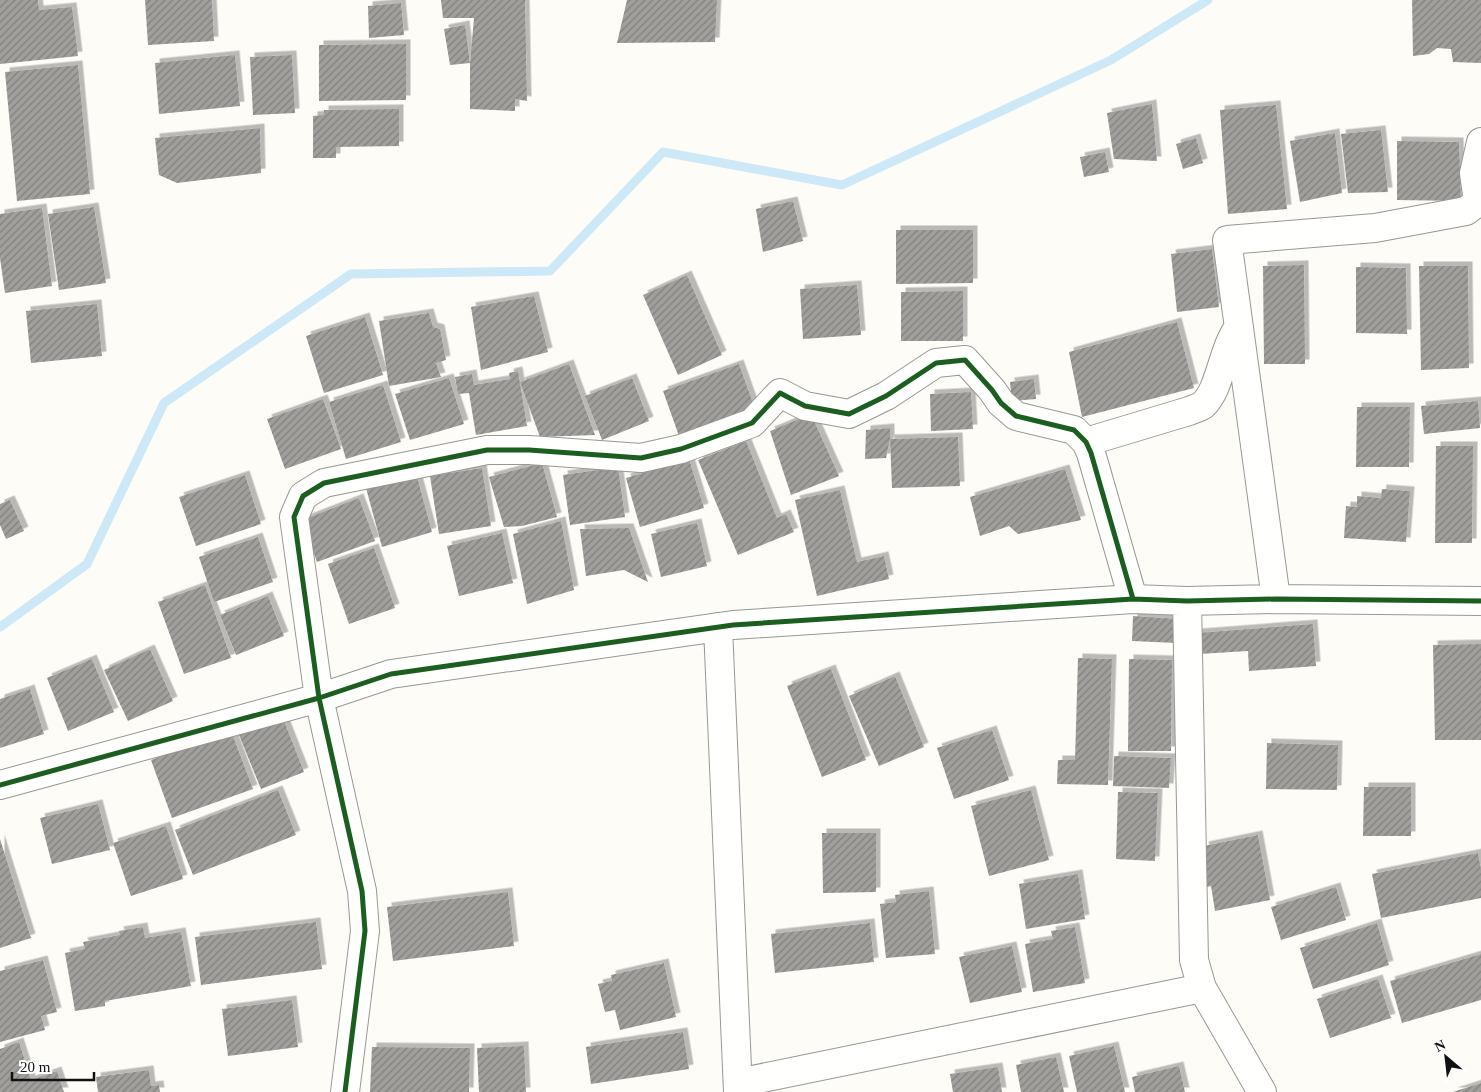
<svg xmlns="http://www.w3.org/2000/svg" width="1481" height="1092" viewBox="0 0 1481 1092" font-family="'Times New Roman',serif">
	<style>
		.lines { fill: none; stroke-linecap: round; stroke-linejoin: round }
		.stream { stroke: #cde8f7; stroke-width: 9 }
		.building { fill: url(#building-hatch); filter: url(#shadow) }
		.minor-casing { stroke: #979795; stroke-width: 30 }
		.minor { stroke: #fffffe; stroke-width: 28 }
		.cycleway-casing { stroke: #fff; stroke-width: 8 }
		.cycleway { stroke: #1b5e20; stroke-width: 5 }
	</style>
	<defs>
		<pattern id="building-hatch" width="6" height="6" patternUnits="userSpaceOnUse" patternTransform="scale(1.25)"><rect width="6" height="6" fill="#a19f9c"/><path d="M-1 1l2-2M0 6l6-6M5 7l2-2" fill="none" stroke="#82807e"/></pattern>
		<filter id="shadow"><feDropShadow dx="4.5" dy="-4.5" stdDeviation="0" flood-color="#0004"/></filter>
	</defs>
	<rect width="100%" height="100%" fill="#fdfcf7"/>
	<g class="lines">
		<!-- stream -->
		<path class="stream" d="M0 627 87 564 164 403 351 274 550 271 663 152 842 185 1111 60 1208 0"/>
	</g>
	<!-- building -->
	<path class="building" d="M0 0H38L39 10 72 7 78 56 0 64Z
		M145 0H212L214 41 148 45Z
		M441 0H525L527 101 515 99V111L470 109V63L450 65 444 29 465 25 470 63 474 18H443Z
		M627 0H717L715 42 617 43Z
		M1412 0H1481V63L1453 62 1451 49 1437 48 1429 54 1413 56Z
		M401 3 404 35 369 38 368 6Z
		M406 44V100L319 101V45Z
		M235 55 240 106 159 114 155 63Z
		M292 55 295 113 253 115 250 57Z
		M78 65 90 194 17 201 5 72Z
		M1152 104 1157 161 1114 159 1107 113Z
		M1276 105 1287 209 1228 214 1220 110Z
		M399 109V146L336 147V158H313V116L324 115V110Z
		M260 128 261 173 177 183 159 175 155 138Z
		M1381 130 1388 192 1348 193 1341 134Z
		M1335 133 1342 193 1300 202 1290 141Z
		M1196 138 1203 163 1183 169 1176 144Z
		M1397 141 1459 142 1461 201 1397 200Z
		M1105 152 1109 172 1084 177 1080 157Z
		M793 201 803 241 763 252 756 209Z
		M94 207 106 283 59 290 48 214Z
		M42 208 52 286 5 293 0 258V214Z
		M896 230H973V283L896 284Z
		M1212 249 1219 307 1177 312 1171 254Z
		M1304 265 1305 364H1264L1263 266Z
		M1419 266H1468L1469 368 1421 370Z
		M1356 267 1406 268 1407 334 1356 333Z
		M687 275 722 355 678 375 643 295Z
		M857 285 861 335 803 339 800 289Z
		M963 291V341H901V292Z
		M534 296 548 352 481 370 471 307Z
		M97 304 102 356 31 363 26 311Z
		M429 313 433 327 440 329 446 360 436 363 441 377 389 386 379 321Z
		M365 317 383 375 324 393 306 336Z
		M1177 322 1194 388 1082 417 1069 352Z
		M569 364 595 435 540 437 520 382Z
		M739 364 755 409 679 436 663 391Z
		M518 371 527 426 476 435 469 393 458 394 455 377 472 374 474 385 510 379 509 373Z
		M449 378 464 424 410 440 395 394Z
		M632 378 649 421 602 440 585 396Z
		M1034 379 1036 399 1012 401 1010 382Z
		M383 385 401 442 346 459 329 402Z
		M971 392 973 429 931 431 930 394Z
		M323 399 341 449 285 469 267 419Z
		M1478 401 1480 428 1424 434 1421 406Z
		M1357 407H1410L1409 467H1356Z
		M811 414 839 476 791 495 770 431Z
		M890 428V439L886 458 865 459 866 430Z
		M958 437 960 486 892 488 890 439Z
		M746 441 777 518 786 514 794 532 738 555 698 460Z
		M1436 446H1473L1472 543H1435Z
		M689 459 704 508 640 527 626 478Z
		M542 463 557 517 522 526 504 527 489 477Z
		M618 467 625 517 570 525 563 475Z
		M482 468 491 526 439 534 430 476Z
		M1065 469 1081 520 1018 534 1009 526 980 536 970 497Z
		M416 473 432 532 382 547 366 488Z
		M245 475 261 524 196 546 179 497Z
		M1382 489 1410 491 1406 542 1344 538 1346 506 1357 507V496L1381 498Z
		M840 490 857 562 884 556 889 579 817 596 795 500Z
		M359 498 375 541 317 562 302 520Z
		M10 500 24 531 6 539 0 525V504Z
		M561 521 574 590 527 604 513 534Z
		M697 523 707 566 661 577 651 534Z
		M629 528 648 582 624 570 586 576 580 529Z
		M502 533 513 583 459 596 447 546Z
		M258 537 273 582 214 602 199 557Z
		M374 548 395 608 349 624 328 564Z
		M205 585 231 658 184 674 158 602Z
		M268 596 284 636 236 655 220 615Z
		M1133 616 1179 619 1177 643 1132 641Z
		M1313 624 1316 666 1249 671 1248 651 1199 654 1197 633Z
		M1481 644V740H1435L1433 645Z
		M150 649 173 701 128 721 104 670Z
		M1078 658 1112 659 1108 785 1057 784 1058 760H1075Z
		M92 659 114 712 68 731 47 678Z
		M1129 659 1172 660 1171 751H1128Z
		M831 669 866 760 822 777 787 686Z
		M895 676 924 747 879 766 849 696Z
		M30 689 44 734 0 748V699Z
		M283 718 304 772 261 789 239 735Z
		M992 730 1009 780 954 799 937 748Z
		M231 731 253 789 172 818 151 760Z
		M1267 743 1338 745 1337 790 1266 789Z
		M1114 756 1171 758 1169 788 1113 786Z
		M1364 787H1411V836H1363Z
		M278 790 296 835 193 875 175 830Z
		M1031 790 1049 860 989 876 971 806Z
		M1118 792 1158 793 1155 861 1116 859Z
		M98 804 110 850 52 864 40 818Z
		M166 826 183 879 131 896 113 843Z
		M822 833H876V892L823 893Z
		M1258 835 1270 900 1215 911 1211 886 1203 888 1198 863 1207 861 1204 846Z
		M0 839 31 938 0 948Z
		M1478 853 1481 869V898L1381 918 1372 874Z
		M1078 874 1085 919 1026 929 1019 884Z
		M1336 887 1346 920 1281 940 1271 907Z
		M929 891 935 954 886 958 880 904 896 902 895 895Z
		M508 892 514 946 393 961 387 907Z
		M316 922 322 969 201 985 195 937Z
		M870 923 874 962 775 973 771 934Z
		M1377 923 1389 965 1313 989 1300 948Z
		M143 927 145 938 181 932 191 986 105 1001V1006L75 1011 65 953 85 949 83 942 120 935 119 931Z
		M1075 927 1085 983 1033 992 1025 944 1053 939 1051 931Z
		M1012 946 1022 992 970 1003 959 957Z
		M1481 954V1000L1402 1023 1390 981Z
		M43 960 57 1012 41 1016 45 1030 0 1042V971Z
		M664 963 676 1017 620 1030 615 1010 605 1012 598 984 612 981 611 975Z
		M1378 979 1391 1018 1330 1038 1317 999Z
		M292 1000 298 1047 228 1056 222 1009Z
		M683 1032 689 1069 591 1084 586 1047Z
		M19 1042 31 1080 57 1071 64 1092H0V1049Z
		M524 1046 526 1092H479L477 1048Z
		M1114 1046 1125 1092H1077L1069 1056Z
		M372 1047 470 1048 469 1092H370Z
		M1056 1057 1064 1092H1021L1016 1065Z
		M1179 1066 1185 1092H1135L1132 1077Z
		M998 1067 1002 1092H953L950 1074Z
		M149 1070 151 1086 159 1085 160 1092H98L96 1077Z
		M1481 1083V1092H1453Z"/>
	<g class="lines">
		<defs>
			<path id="minor" d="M1086 442 1189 411C1193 409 1199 408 1203 405 1221 388 1222 349 1239 327
				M1276 599 1227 240 1375 228 1466 211 1478 202 1474 173 1481 142
				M1187 601 1194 960 1202 988 1262 1092
				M718 627 738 1092
				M0 785 319 698 391 674 733 625 1133 599 1187 601 1276 599 1481 601
				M738 1083 1202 988
				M345 1092 365 931 362 891 319 698 294 517 303 496 324 483 487 450H529L641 458 681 449 752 423 780 393 805 406 849 414 886 396 936 363 965 360 992 390 1001 403 1016 416 1074 430 1086 442 1091 453 1133 599"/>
		</defs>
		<!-- minor casing -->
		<use href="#minor" class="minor-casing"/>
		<!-- minor -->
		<use href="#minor" class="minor"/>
		<defs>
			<path id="cycleway" d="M0 785 319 698 391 674 733 625 1133 599 1187 601 1276 599 1481 601
				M345 1092 365 931 362 891 319 698 294 517 303 496 324 483 487 450H529L641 458 681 449 752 423 780 393 805 406 849 414 886 396 936 363 965 360 992 390 1001 403 1016 416 1074 430 1086 442 1091 453 1133 599"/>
		</defs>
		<!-- cycleway casing -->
		<use href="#cycleway" class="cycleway-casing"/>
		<!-- cycleway -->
		<use href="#cycleway" class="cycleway"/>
	</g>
	<!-- north arrow -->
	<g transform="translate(1446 1057) rotate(332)" stroke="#ffffff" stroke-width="4" paint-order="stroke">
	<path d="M0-4L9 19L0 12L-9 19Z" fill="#111111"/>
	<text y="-8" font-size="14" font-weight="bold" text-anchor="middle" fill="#111111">N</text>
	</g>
	<!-- scale -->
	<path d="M12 1072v8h82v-8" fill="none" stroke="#111111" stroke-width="2.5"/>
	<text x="20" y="1072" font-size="15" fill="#111111" stroke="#ffffff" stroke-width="4" paint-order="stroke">20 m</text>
</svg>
